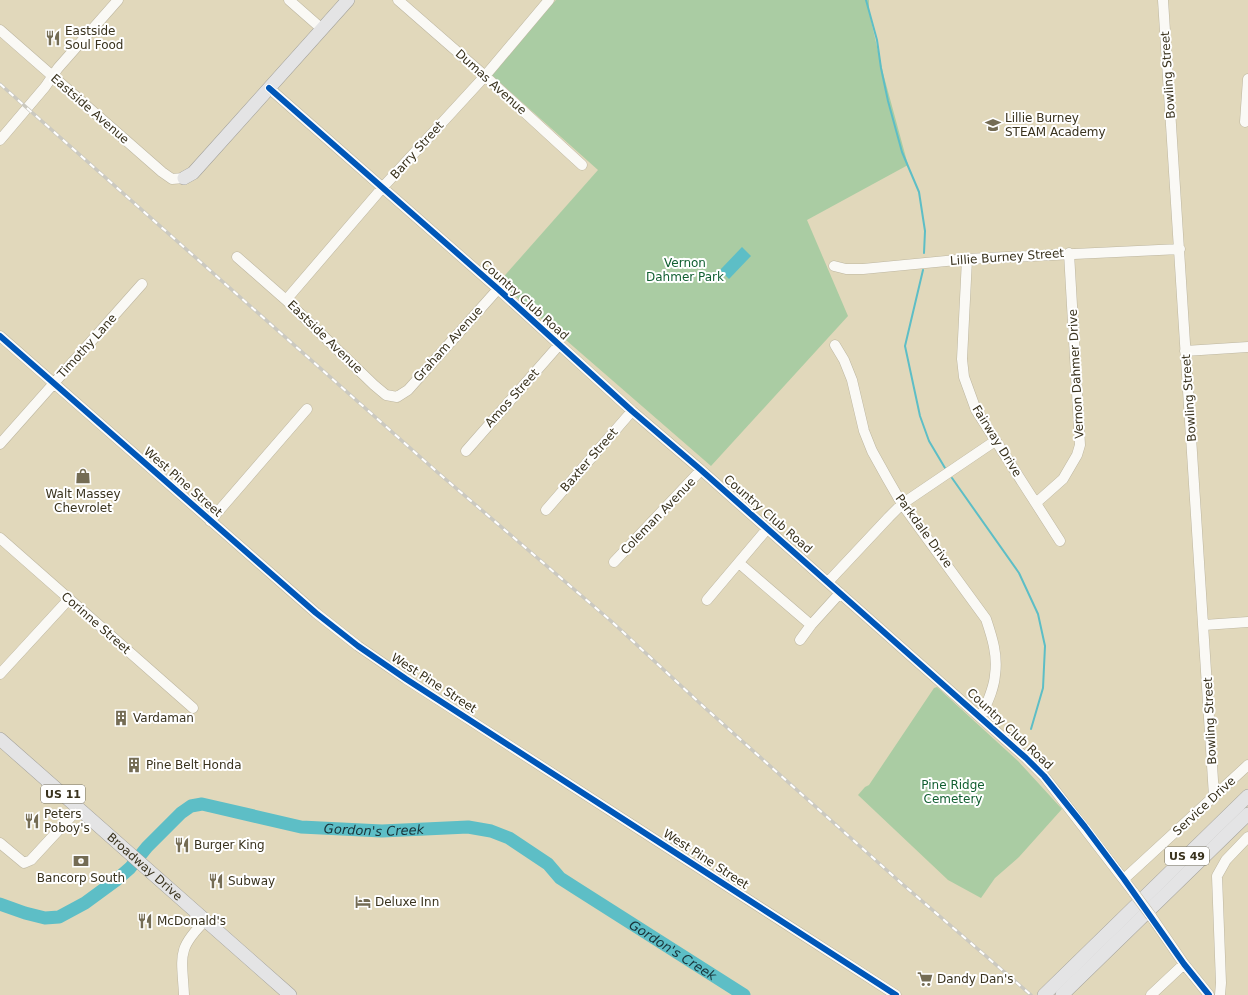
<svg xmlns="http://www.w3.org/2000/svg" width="1248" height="995" viewBox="0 0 1248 995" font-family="'DejaVu Sans',sans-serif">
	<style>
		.green { fill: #aacca3 }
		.water { fill: #5dbec6 }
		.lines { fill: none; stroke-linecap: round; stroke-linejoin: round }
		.stream { stroke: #5dbec6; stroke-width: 2 }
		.river { stroke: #5dbec6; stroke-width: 13 }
		.minor-casing { stroke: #bdb6a0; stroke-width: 11 }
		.major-casing { stroke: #a2a09a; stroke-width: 14 }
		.minor { stroke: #faf9f5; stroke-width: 10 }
		.major { stroke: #e4e4e5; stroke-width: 13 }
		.rail-casing { stroke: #cbc9c0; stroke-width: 3.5 }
		.rail { stroke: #fff; stroke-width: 2; stroke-dasharray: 6; stroke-linecap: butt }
		.minor-bridge-casing { stroke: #bdb6a0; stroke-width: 11; stroke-linecap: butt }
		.minor-bridge { stroke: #faf9f5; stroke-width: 10 }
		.cycleway-casing { stroke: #fff; stroke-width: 8 }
		.cycleway { stroke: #0057b8; stroke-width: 6 }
		.labels { text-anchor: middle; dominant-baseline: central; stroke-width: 4; stroke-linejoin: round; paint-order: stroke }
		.shield { fill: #fff; stroke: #747061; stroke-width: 1 }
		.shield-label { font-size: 11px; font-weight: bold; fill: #39321d }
		.poi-label { font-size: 12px; fill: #39321d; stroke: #fff; text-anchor: start }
		.street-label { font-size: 12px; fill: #39321d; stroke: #fff }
		.park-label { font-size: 12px; fill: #115f31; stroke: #fff }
		.water-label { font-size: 13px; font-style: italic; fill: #19343a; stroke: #fff }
	</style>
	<rect width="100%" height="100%" fill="#e1d8bb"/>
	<!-- green -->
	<path class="green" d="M556 0H869V12L883 73 908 165 807 220 848 316 711 466 499 282 598 170 488 72Z
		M937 687 1018 761 1062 809 1019 857 995 878 981 898 948 880 858 795 865 787 869 785 934 688Z"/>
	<!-- water -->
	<path class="water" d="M742 247 751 256 729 279 720 270Z"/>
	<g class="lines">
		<!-- stream -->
		<path class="stream" d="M866 0 877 40 881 68 888 101 902 152 919 192 925 231 924 253
			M923 270 905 346 920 416 929 441 945 468
			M952 478 1019 573 1038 614 1045 646 1043 688 1031 729"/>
		<!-- river -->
		<path class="river" id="s1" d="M0 904 25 913 45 918 59 917 85 903 115 881 130 868 147 847 181 813 191 806 202 804 301 827 382 831 468 827 491 831 509 838 548 864 560 878 574 887 744 995"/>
		<defs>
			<path id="minor" d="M289 0 322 29
				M398 0 485 76 582 165
				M1163 0 1214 796
				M0 30 162 172 172 179 184 178
				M269 88 498 289 632 411 701 470 1026 758 1044 776 1134 893
				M1245 122 1248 79
				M0 140 45 87 58 68 118 0
				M237 257 286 300 374 385 386 395 397 397 408 390 498 289
				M967 259 962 359 964 377 976 410 1060 541
				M834 266 846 269H863L967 259 1180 249
				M286 300 383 187 485 76 549 0
				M0 336 316 613 358 646 406 679 896 995
				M835 345 844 360 852 380 864 431 872 451 887 478 902 504 986 619C992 637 998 655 995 675 994 689 987 703 981 717
				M1185 351 1248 347
				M0 444 142 284
				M466 451 559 345
				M1036 503 1063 479 1077 455 1080 445 1069 253
				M546 510 632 411
				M210 521 307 409
				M0 538 193 708
				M614 562 701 470
				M739 563 811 625
				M828 582 889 517 902 504 995 441
				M707 600 767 529
				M1204 625 1248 622
				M800 640 811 625 840 593
				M0 674 69 599
				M0 843 24 863 31 860 79 808
				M1124 879 1248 765
				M1151 916 1184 964 1209 995
				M184 995C182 956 176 949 206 920
				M1151 995 1184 964
				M1220 995 1221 983 1217 876 1226 860 1248 837"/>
			<g id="major">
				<path d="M184 178 193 173 348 0"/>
				<path id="s2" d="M0 739 290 995"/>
				<path d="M1044 995 1248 796"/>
				<path d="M1062 995 1248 814"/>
			</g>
		</defs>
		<!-- minor casing -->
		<use href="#minor" class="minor-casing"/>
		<!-- major casing -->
		<use href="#major" class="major-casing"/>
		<!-- minor -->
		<use href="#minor" class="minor"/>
		<!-- major -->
		<use href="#major" class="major"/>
		<defs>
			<path id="rail" d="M0 84 436 471 611 621 704 707 900 882 1031 995"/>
		</defs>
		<!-- rail casing -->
		<use href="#rail" class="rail-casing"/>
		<!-- rail -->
		<use href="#rail" class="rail"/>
		<defs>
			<path id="minor-bridge" d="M1134 893 1151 916"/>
		</defs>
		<!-- minor-bridge casing -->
		<use href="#minor-bridge" class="minor-bridge-casing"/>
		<!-- minor-bridge -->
		<use href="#minor-bridge" class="minor-bridge"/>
		<defs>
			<path id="cycleway" d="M269 88 498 289 632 411 701 470 1026 758 1044 776 1085 827 1124 879 1184 964 1209 995
				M0 336 316 613 358 646 406 679 896 995"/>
		</defs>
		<!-- cycleway casing -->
		<use href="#cycleway" class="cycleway-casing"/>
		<!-- cycleway -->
		<use href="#cycleway" class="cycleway"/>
	</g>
	<!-- icons -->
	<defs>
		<symbol id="restaurant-bare" viewBox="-9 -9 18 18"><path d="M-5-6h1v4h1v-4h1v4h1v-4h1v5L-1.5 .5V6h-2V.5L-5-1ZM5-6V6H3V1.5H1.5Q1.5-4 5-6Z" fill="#746c54" stroke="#fff" stroke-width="2.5" paint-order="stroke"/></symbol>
		<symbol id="school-bare" viewBox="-9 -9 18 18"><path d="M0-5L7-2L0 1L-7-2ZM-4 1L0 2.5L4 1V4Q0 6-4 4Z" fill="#746c54" stroke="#fff" stroke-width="2.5" paint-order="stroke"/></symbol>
		<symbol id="shop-bare" viewBox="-9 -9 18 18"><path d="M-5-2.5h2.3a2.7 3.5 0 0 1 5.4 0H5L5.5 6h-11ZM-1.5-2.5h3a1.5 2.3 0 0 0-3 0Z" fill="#746c54" stroke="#fff" stroke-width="2.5" paint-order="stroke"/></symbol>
		<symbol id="building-bare" viewBox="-9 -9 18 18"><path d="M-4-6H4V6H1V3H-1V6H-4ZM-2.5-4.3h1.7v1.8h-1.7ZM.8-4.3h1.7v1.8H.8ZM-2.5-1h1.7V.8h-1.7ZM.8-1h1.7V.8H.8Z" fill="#746c54" stroke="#fff" stroke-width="2.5" paint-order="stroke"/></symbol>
		<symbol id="bank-bare" viewBox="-9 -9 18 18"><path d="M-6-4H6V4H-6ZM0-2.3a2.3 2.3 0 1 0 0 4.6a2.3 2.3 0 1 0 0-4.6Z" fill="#746c54" stroke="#fff" stroke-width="2.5" paint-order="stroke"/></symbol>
		<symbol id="hotel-bare" viewBox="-9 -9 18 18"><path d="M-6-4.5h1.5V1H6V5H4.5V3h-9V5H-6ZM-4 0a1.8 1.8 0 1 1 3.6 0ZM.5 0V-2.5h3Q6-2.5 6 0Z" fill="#746c54" stroke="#fff" stroke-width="2.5" paint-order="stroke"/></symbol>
		<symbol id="supermarket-bare" viewBox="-9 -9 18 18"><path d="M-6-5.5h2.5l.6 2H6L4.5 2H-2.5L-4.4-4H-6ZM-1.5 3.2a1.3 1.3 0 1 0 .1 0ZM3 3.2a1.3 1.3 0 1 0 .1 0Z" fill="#746c54" stroke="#fff" stroke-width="2.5" paint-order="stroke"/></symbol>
	</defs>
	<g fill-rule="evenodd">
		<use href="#restaurant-bare" x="42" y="27" width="22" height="22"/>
		<use href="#school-bare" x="982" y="114" width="22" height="22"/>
		<use href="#shop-bare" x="72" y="465" width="22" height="22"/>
		<use href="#building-bare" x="110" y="707" width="22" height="22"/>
		<use href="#building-bare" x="123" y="754" width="22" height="22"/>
		<use href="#restaurant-bare" x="21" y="810" width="22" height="22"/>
		<use href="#restaurant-bare" x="171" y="834" width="22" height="22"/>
		<use href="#bank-bare" x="70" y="850" width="22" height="22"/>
		<use href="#restaurant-bare" x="205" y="870" width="22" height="22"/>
		<use href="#hotel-bare" x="352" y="891" width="22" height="22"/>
		<use href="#restaurant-bare" x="134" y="910" width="22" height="22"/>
		<use href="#supermarket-bare" x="914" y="968" width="22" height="22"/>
	</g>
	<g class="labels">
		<!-- shield labels -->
		<g class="shield">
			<rect x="41" y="785" width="44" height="18" rx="3"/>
			<rect x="1165" y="847" width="44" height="18" rx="3"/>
		</g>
		<g class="shield-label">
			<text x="63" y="794">US 11</text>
			<text x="1187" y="856">US 49</text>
		</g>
		<!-- poi labels -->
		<g class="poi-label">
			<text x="65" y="31">Eastside<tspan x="65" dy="14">Soul Food</tspan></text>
			<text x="1005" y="118">Lillie Burney<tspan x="1005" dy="14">STEAM Academy</tspan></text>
			<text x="83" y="494" text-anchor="middle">Walt Massey<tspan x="83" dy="14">Chevrolet</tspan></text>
			<text x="133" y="718">Vardaman</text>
			<text x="146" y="765">Pine Belt Honda</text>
			<text x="44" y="814">Peters<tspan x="44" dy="14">Poboy's</tspan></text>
			<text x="194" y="845">Burger King</text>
			<text x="81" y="878" text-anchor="middle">Bancorp South</text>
			<text x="228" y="881">Subway</text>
			<text x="375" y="902">Deluxe Inn</text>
			<text x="157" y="921">McDonald's</text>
			<text x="937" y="979">Dandy Dan's</text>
		</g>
		<!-- street labels -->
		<g class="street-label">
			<text transform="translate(1168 75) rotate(-94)">Bowling Street</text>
			<text transform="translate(491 82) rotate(42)">Dumas Avenue</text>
			<text transform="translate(90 109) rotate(41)">Eastside Avenue</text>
			<text transform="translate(417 150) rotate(-48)">Barry Street</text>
			<text transform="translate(1007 257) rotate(-4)">Lillie Burney Street</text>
			<text transform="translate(525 300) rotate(42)">Country Club Road</text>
			<text transform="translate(325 337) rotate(44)">Eastside Avenue</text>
			<text transform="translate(448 344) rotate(-48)">Graham Avenue</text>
			<text transform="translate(87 346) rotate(-48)">Timothy Lane</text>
			<text transform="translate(1076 374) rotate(-93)">Vernon Dahmer Drive</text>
			<text transform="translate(512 398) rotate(-48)">Amos Street</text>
			<text transform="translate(1189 398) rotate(-94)">Bowling Street</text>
			<text transform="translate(997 441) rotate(58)">Fairway Drive</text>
			<text transform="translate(589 460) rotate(-49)">Baxter Street</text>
			<text transform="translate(183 482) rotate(41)">West Pine Street</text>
			<text transform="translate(768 514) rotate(41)">Country Club Road</text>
			<text transform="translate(658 516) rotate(-46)">Coleman Avenue</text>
			<text transform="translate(924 531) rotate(54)">Parkdale Drive</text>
			<text transform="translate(96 623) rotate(41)">Corinne Street</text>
			<text transform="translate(434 683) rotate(33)">West Pine Street</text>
			<text transform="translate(1210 721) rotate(-93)">Bowling Street</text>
			<text transform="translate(1010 729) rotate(43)">Country Club Road</text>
			<text transform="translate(1204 806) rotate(-43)">Service Drive</text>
			<text transform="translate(706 859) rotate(33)">West Pine Street</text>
			<text stroke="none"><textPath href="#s2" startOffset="193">Broadway Drive</textPath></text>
		</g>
		<!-- park labels -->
		<g class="park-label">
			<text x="685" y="263">Vernon<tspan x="685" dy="14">Dahmer Park</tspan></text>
			<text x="953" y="785">Pine Ridge<tspan x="953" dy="14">Cemetery</tspan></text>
		</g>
		<!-- water labels -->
		<g class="water-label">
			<text stroke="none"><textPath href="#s1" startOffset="421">Gordon's Creek</textPath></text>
			<text stroke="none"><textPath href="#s1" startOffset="757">Gordon's Creek</textPath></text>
		</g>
	</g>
</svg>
